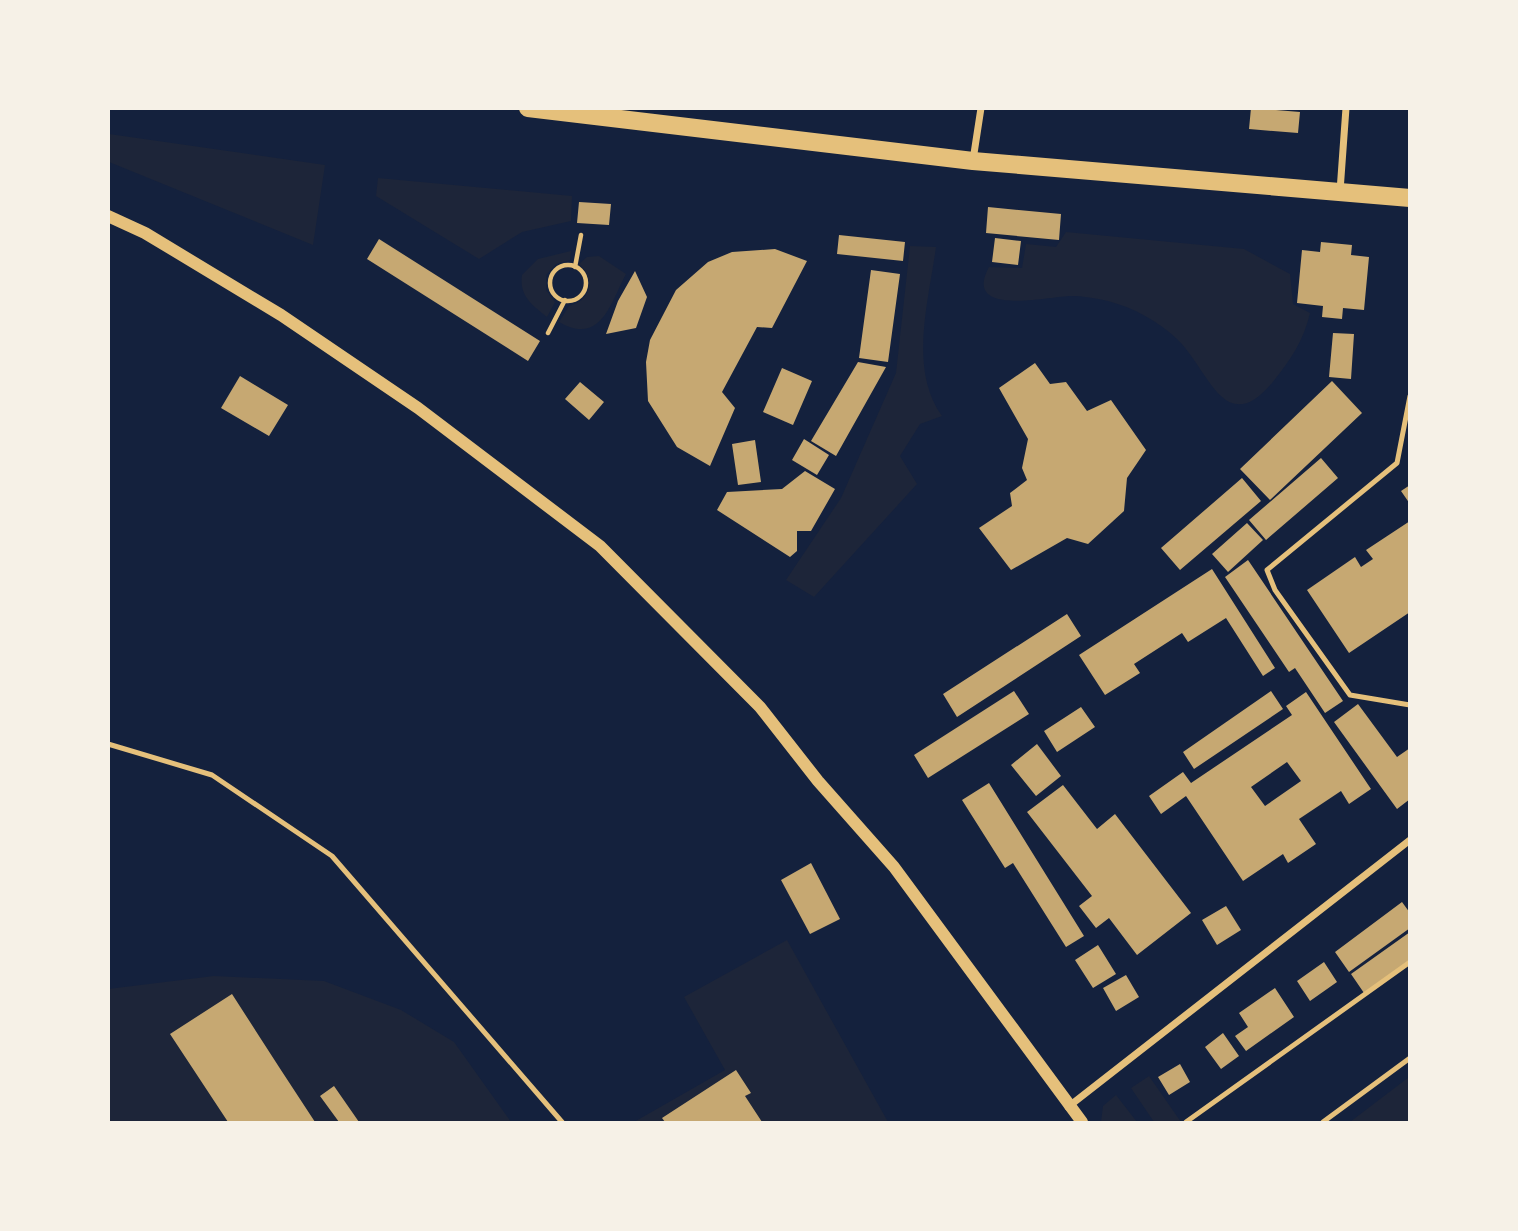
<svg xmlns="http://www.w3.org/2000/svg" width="1518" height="1231" viewBox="0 0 1518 1231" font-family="'Zilla Slab',serif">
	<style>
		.green { fill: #1d2539 }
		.building { fill: #c6a872; fill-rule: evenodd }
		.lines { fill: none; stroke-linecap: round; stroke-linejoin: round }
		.path { stroke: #e5c07b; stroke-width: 4.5 }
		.service { stroke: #e5c07b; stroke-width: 5 }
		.minor { stroke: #e5c07b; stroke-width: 7 }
		.tertiary { stroke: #e5c07b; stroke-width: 12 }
		.primary { stroke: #e5c07b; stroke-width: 18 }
	</style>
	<rect width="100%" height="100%" fill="#14213d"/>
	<!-- green -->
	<path class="green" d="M109 134 325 165 313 245 109 162Z
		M378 178 572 196 571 221 522 232 479 259 376 196Z
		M1066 232 1244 249 1290 274 1293 304 1310 313C1304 340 1290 361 1272 383 1224 440 1208 368 1177 339 1158 321 1134 308 1108 301 1095 298 1083 296 1071 296 1051 296 961 318 989 267L1022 268 1026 244 1056 247Z
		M910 246 936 247C929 300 908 369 942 416L920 424 900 456 917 484 814 597 786 580 841 498 896 373Z
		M571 251 570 260 556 264 546 275V290L555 302 547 317C532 305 519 296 522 275L538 259Z
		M599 256 626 274C610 304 601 346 559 322L569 306C591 301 596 279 579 264L587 257Z
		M787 940 888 1122H634L725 1070 684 997Z
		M214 976 324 981 401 1010 454 1042 511 1122H109L108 989Z
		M1149 1076 1181 1122H1154L1131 1088Z
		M1409 1077V1122H1350Z
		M1116 1095 1137 1122H1101L1103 1106Z"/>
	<!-- building -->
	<path class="building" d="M1251 108 1300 112 1298 133 1249 129Z
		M579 202 611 204 609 225 577 223Z
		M988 207 1061 214 1059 240 986 233Z
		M839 235 905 242 903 261 837 254Z
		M995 238 1021 241 1018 265 992 262Z
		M379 239 540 341 528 361 367 259Z
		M1321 242 1352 245 1351 255 1369 257 1364 310 1343 308 1342 319 1322 317 1323 306 1297 303 1302 250 1320 252Z
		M775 249 807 261 772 328 757 327 722 392 735 408 710 466 677 447 648 401 646 362 650 340 676 290 708 262 732 252Z
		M871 270 900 274 888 362 859 358Z
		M635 271 647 297 636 328 606 334 618 301Z
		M1333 333 1354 334 1351 379 1329 377Z
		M858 362 886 367 836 456 811 441Z
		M1035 363 1050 384 1066 382 1087 411 1111 400 1146 450 1127 478 1124 511 1088 544 1067 538 1011 570 979 528 1012 506 1010 493 1027 480 1022 468 1028 439 999 388Z
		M782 368 812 381 793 425 763 412Z
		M240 376 288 405 269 436 221 408Z
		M1332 381 1362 413 1270 500 1240 469Z
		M580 382 604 402 589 420 565 399Z
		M804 439 829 455 817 475 792 460Z
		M755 440 761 482 738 485 732 444Z
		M1321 458 1338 478 1266 540 1249 520Z
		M805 471 835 489 811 531H797V551L790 557 717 510 727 492 782 489Z
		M1242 478 1261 501 1180 570 1161 548Z
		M1410 485V504L1401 491Z
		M1410 521V612L1349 653 1307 590 1355 557 1361 567 1373 559 1366 550Z
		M1247 523 1263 540 1228 572 1212 554Z
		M1248 560 1343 701 1325 713 1295 668 1289 672 1225 577Z
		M1212 569 1275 668 1263 676 1226 618 1188 642 1182 633 1134 664 1140 673 1105 695 1079 655Z
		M1067 614 1081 636 957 717 943 694Z
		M1014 691 1029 714 928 778 914 755Z
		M1271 691 1283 709 1194 769 1183 752Z
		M1306 692 1371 789 1349 804 1341 791 1299 819 1316 844 1288 863 1283 854 1243 881 1186 796 1161 814 1149 796 1183 772 1191 783 1292 715 1286 706ZM1287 762 1301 781 1265 806 1251 787Z
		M1358 704 1397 757 1410 748V799L1397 809 1334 722Z
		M1081 707 1095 727 1057 752 1044 731Z
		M1037 744 1061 776 1036 796 1011 765Z
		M989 783 1084 936 1066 947 1013 863 1005 868 962 800Z
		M1063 785 1097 829 1115 814 1191 913 1137 955 1109 918 1096 928 1079 906 1092 896 1027 812Z
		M811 863 840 919 810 934 781 880Z
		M1402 902 1410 913V928L1349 972 1335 952Z
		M1226 906 1241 930 1217 945 1202 920Z
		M1410 932V960L1364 993 1351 974Z
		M1098 945 1116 974 1093 988 1075 960Z
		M1324 962 1337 982 1310 1001 1297 981Z
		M1126 975 1139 997 1116 1011 1103 988Z
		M1275 988 1294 1017 1246 1051 1235 1036 1248 1027 1239 1013Z
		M232 994 279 1067 315 1122H228L170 1034Z
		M1223 1033 1239 1056 1221 1069 1205 1047Z
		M1180 1064 1190 1082 1169 1095 1158 1077Z
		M736 1070 751 1093 745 1096 762 1122H665L662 1118Z
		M334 1086 359 1122H339L320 1096Z"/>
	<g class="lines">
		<!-- path -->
		<path class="path" d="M550 283a18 18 0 1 1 36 0a18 18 0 1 1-36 0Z
			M575 267 581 235
			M548 333 565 300"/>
		<!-- service -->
		<path class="service" d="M1410 396 1397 463 1267 570 1275 590 1350 695 1410 705
			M108 744 212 775 332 856 562 1122
			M1186 1122 1410 962
			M1323 1122 1410 1058"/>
		<!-- minor -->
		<path class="minor" d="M973 160 981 108
			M1340 191 1346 108
			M1068 1107 1410 840"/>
		<!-- tertiary -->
		<path class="tertiary" d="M108 216 145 233 281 315 418 408 600 546 760 707 818 781 894 867 1082 1122"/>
		<!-- primary -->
		<path class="primary" d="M528 108 973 161 1410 198"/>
	</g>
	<!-- border -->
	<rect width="1518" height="1231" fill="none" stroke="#f6f1e7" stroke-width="220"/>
</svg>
